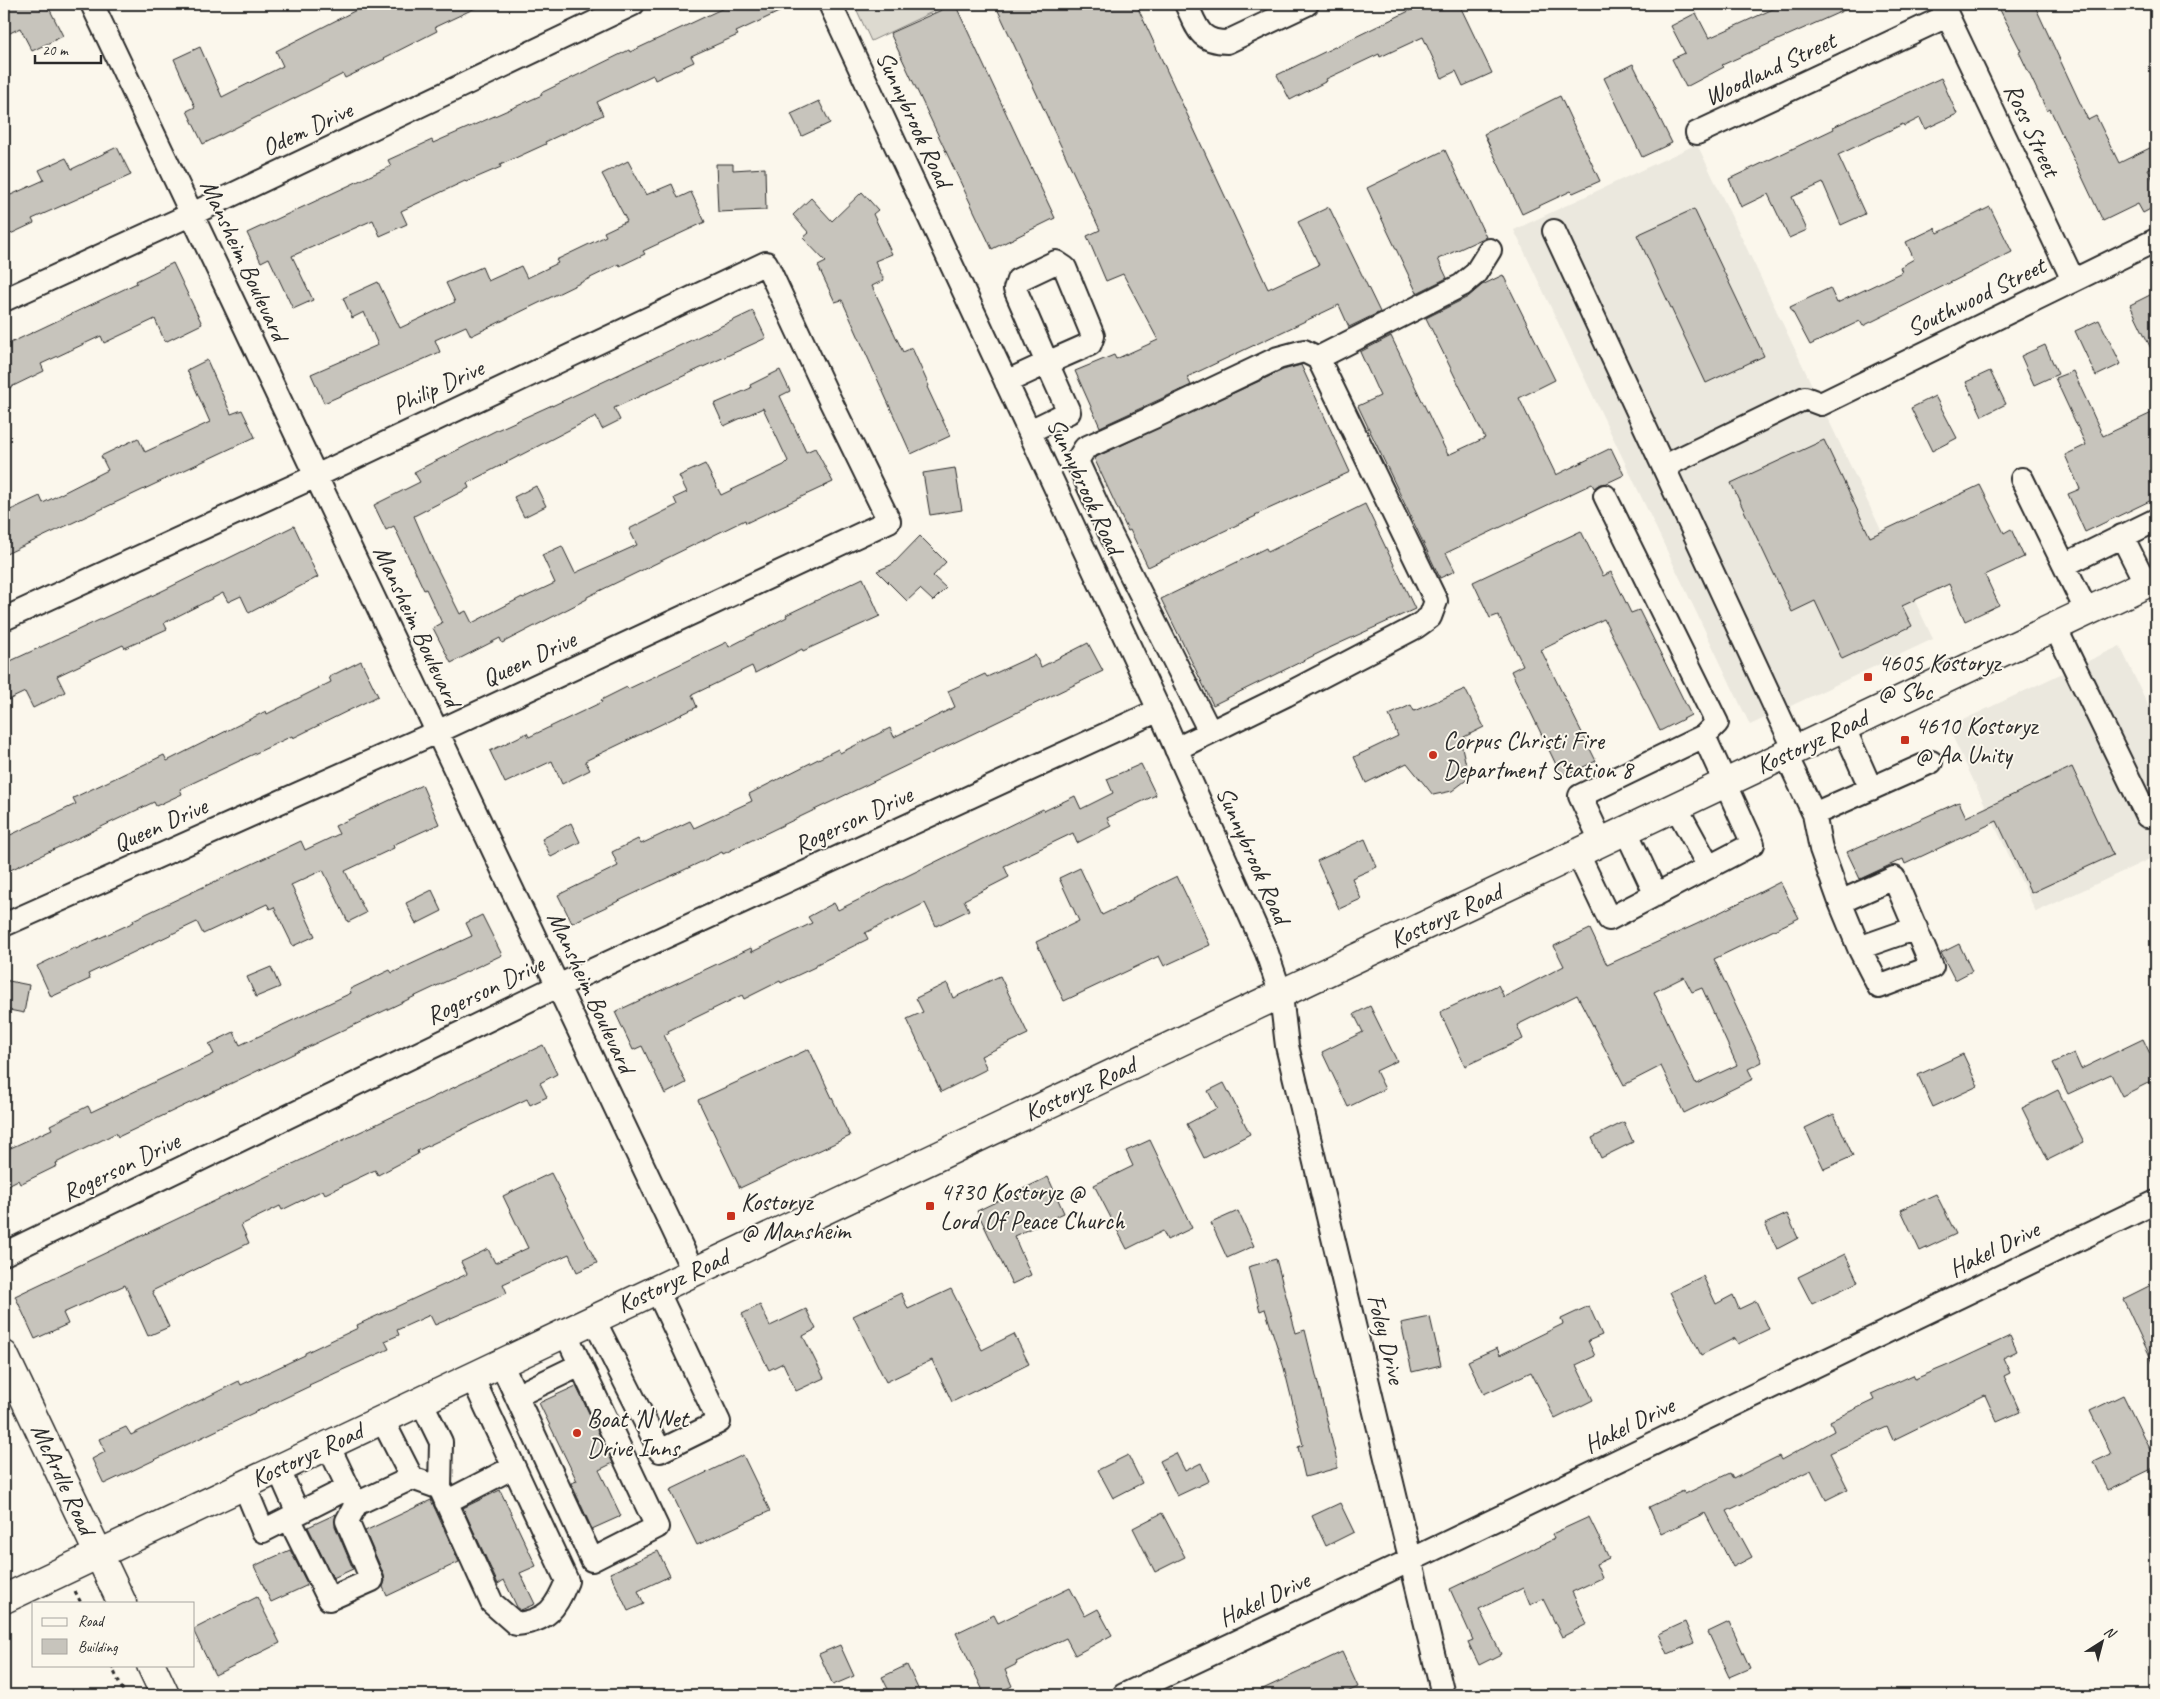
<svg xmlns="http://www.w3.org/2000/svg" width="2160" height="1699" viewBox="0 0 2160 1699" font-family="Caveat,sans-serif">
	<style>
		.built { fill: #ebe8de }
		.green { fill: #dddad0; stroke: #84827e }
		.building { fill: #c7c4bc; stroke: #2b2b2b; fill-rule: evenodd }
		.lines { fill: none; stroke-linecap: round; stroke-linejoin: round }
		.minor-casing { stroke: #2b2b2b; stroke-width: 26 }
		.major-casing { stroke: #2b2b2b; stroke-width: 31 }
		.path { stroke: #2b2b2b; stroke-width: 3; stroke-dasharray: 4 4; stroke-linecap: butt }
		.minor { stroke: #fbf7ec; stroke-width: 22 }
		.major { stroke: #fbf7ec; stroke-width: 28 }
		.poi-dot { fill: #c8321e; stroke: #fbf7ec; stroke-width: 2 }
		.labels { text-anchor: middle; dominant-baseline: central; stroke-width: 4; stroke-linejoin: round; paint-order: stroke }
		.street-label { font-size: 25px; fill: #2b2b2b; stroke: #fbf7ec }
		.poi-label { font-size: 25px; fill: #2b2b2b; stroke: #fbf7ec; text-anchor: start }
	</style>
	<rect width="100%" height="100%" fill="#fbf7ec"/>
	<filter id="ink" filterUnits="userSpaceOnUse"><feTurbulence type="fractalNoise" baseFrequency=".02" numOctaves="2"/><feDisplacementMap in="SourceGraphic" scale="10" xChannelSelector="R" yChannelSelector="G"/><feConvolveMatrix kernelMatrix="1 2 1 2 8 2 1 2 1" color-interpolation-filters="sRGB"/></filter>
	<g filter="url(#ink)">
		<!-- built -->
		<path class="built" d="M1697 144 1933 639 1750 725 1514 230Z
			M2120 646 2156 722V856L2036 912 1948 727Z"/>
		<!-- green -->
		<path class="green" d="M854 4H949L871 41Z"/>
		<!-- building -->
		<path class="building" d="M4 4H47L63 36 32 51 20 28 4 36Z
			M368 4H484L435 27 437 31 384 58 385 59 345 78 343 74 203 144 187 111 195 107 174 59 200 47 222 97 283 66 276 51Z
			M732 4H796L736 32 738 35 691 56 694 62 655 80 653 75 597 102 603 115 545 142 546 144 500 165 501 167 466 182 465 181 401 211 407 224 380 236 373 220 292 256 313 300 293 309 269 258 261 262 247 233 391 166 388 160 432 140 433 143 481 122 542 95 541 93 629 50 630 52Z
			M955 4 1055 218 992 249 890 33Z
			M995 4H1136L1268 289 1319 265 1298 222 1329 207 1380 312 1349 327 1339 305 1187 377 1191 385 1100 427 1075 371 1114 355 1116 359 1158 340 1123 274 1106 281 1087 236 1100 230Z
			M1408 4H1459L1492 73 1463 86 1456 71 1442 78 1423 37 1380 57 1379 54 1326 79 1327 81 1290 100 1277 75 1411 10Z
			M1784 4H1858L1722 65 1724 67 1686 87 1672 59 1685 53 1671 26 1696 13 1709 38Z
			M1997 4H2034L2088 120 2096 116 2119 163 2156 145V165L2148 169 2156 186V206L2143 213 2138 204 2103 221 2050 109 2047 111 2019 52 2021 51Z
			M1633 64 1672 143 1642 157 1604 78Z
			M1941 78 1957 114 1925 129 1920 118 1904 126 1903 124 1838 155 1865 214 1841 225 1823 183 1792 197 1807 230 1789 238 1768 194 1741 207 1729 179 1834 129 1833 127Z
			M1560 96 1600 181 1573 193 1571 191 1522 214 1484 134Z
			M819 101 830 123 802 136 791 114Z
			M117 147 131 175 32 219 34 223 4 237V198L44 180 39 170 66 158 72 169Z
			M1445 150 1486 237 1438 259 1447 278 1417 293 1367 188Z
			M628 161 646 195 672 184 678 198 691 192 705 222 643 251 645 254 620 266 619 264 471 336 466 326 435 340 440 352 324 403 311 374 378 345 364 312 352 318 343 298 378 282 400 328 455 302 446 283 482 267 488 281 521 266 527 278 558 263 556 260 606 236 604 232 627 221 602 174Z
			M716 164H733V170L765 168 766 210 718 212Z
			M862 192 878 210 873 214 892 254 875 261 884 280 872 286 903 352 912 348 929 386 927 387 950 436 911 454 842 300 835 302 818 266 826 262 803 238 809 233 793 215 811 198 832 221Z
			M1990 207 2012 252 1863 326 1860 321 1810 345 1790 307 1830 288 1837 303 1902 272 1900 267 1914 259 1906 242 1935 228 1938 233Z
			M1694 209 1764 356 1706 383 1637 235Z
			M173 263 202 324 165 342 155 319 104 343 101 336 41 364 44 371 9 388 4 377V346L137 283 136 281Z
			M1503 275 1555 380 1519 398 1556 475 1611 448 1624 475 1607 483 1600 484 1594 488 1592 484 1446 553 1455 571 1440 578 1358 406 1380 396 1360 352 1391 336 1448 455 1485 438 1426 318 1468 297 1482 285Z
			M2156 292V359L2130 305Z
			M753 311 766 338 614 408 620 420 602 429 596 416 467 483 469 488 414 516 433 560 460 614 466 611 472 623 522 597 523 598 555 583 542 555 562 546 575 573 637 545 629 529 677 505 674 498 687 492 679 476 705 464 721 495 784 465 788 461 763 408 724 426 714 404 751 388 750 385 780 370 790 391 780 396 806 452 815 448 833 482 746 523 745 520 587 597V599L502 643 500 638 451 663 433 628 442 623 426 589 424 590 394 526 386 530 374 505 420 482 414 472 497 430 552 405V406Z
			M2099 320 2121 364 2096 376 2075 331Z
			M2045 345 2058 374 2034 385 2021 356Z
			M207 360 231 414 242 410 255 437 4 555V513L40 496 43 503 108 470 101 456 138 438 145 452 210 422 187 370Z
			M1301 365 1350 472 1255 515 1256 516 1148 567 1130 530 1128 531 1094 458 1283 370Z
			M1990 371 2006 404 1982 416 1966 382Z
			M2073 371 2103 436 2156 411V498L2085 532 2068 494 2080 489 2065 455 2086 445 2055 378Z
			M1935 396 1957 438 1932 451 1911 408Z
			M1824 440 1870 537 1980 485 2004 533 2011 529 2024 557 1985 575 1999 605 1965 621 1949 584 1902 606 1912 626 1842 659 1815 601 1792 612 1731 483Z
			M955 468 962 510 930 515 923 473Z
			M536 486 546 506 524 517 514 497Z
			M1365 504 1415 609 1327 649 1213 705 1161 599 1266 548 1268 552Z
			M294 526 318 577 249 613 241 596 228 602 223 593 164 623 167 629 125 648 123 645 57 676 65 692 33 708 25 692 4 702V664L160 592Z
			M1581 531 1603 576 1611 572 1631 613 1639 610 1691 715 1660 731 1604 619 1541 650 1596 761 1562 777 1511 671 1523 665 1498 615 1490 618 1473 582Z
			M920 536 946 562 933 576 946 588 933 601 920 589 907 601 877 571 893 564Z
			M863 578 880 616 803 651 802 649 755 673 752 666 692 695 697 707 585 761 590 770 562 784 552 761 505 783 490 751 527 733 529 737 602 702 601 700 627 687 628 689 727 642 729 647 787 617 786 615Z
			M1088 643 1103 671 723 854 722 852 572 923 558 895 618 866 612 852 638 839 641 844 690 821 694 828 752 801 749 794 838 749 840 753 890 728 894 737 955 707 948 691 985 674 987 677 1035 655 1041 667Z
			M361 661 378 696 293 738 292 736 180 789 182 794 156 806 154 802 4 873V838L76 804 73 798 164 755 167 761 266 711 267 714 331 682 329 677Z
			M1465 689 1484 727 1464 737 1467 741 1461 743 1469 778 1452 791 1433 795 1407 763 1366 783 1354 757 1398 736 1389 715 1411 705 1414 711Z
			M1141 764 1156 795 1107 818 1111 826 1077 843 1073 833 1004 866 1009 877 964 900 969 910 936 926 925 903 865 933 868 939 815 965V967L781 983 780 981 744 999 742 995 668 1031 669 1033 664 1035 686 1083 665 1094 642 1046 633 1050 615 1012 751 948 752 952 812 923 808 917 834 903 838 910 1043 809 1044 811 1075 796 1081 809 1113 793 1107 779Z
			M2072 767 2113 855 2031 893 1997 821 1905 864 1903 859 1860 879 1847 852 1959 802 1966 817Z
			M422 785 439 824 393 845 394 848 345 871 366 913 348 922 323 870 291 885 315 936 293 946 274 907 270 909 267 904 203 934 197 922 88 974 90 979 51 997 37 966 76 947V949L134 922 133 920 301 841 305 850 339 834 335 826Z
			M571 823 580 842 551 857 542 839Z
			M1365 839 1377 867 1352 878 1361 899 1339 909 1317 861Z
			M1080 868 1102 915 1133 900 1132 898 1177 876 1210 945 1164 966 1159 956 1064 1001 1036 942 1079 921 1059 878Z
			M1780 882 1799 918 1714 959 1762 1062 1748 1069 1753 1079 1684 1113 1661 1066 1624 1085 1577 995 1517 1025 1523 1039 1465 1066 1440 1012 1498 985 1504 997 1564 966 1554 946 1590 929 1607 965 1697 924ZM1684 977 1692 992 1702 988 1737 1065 1696 1084 1654 992Z
			M432 890 442 911 416 924 406 903Z
			M482 915 502 955 118 1137 116 1133 56 1163 57 1166 20 1184 18 1180 4 1187V1151L52 1129 50 1125 88 1106 91 1112 214 1054 209 1044 234 1032 240 1045 351 993 350 989 390 970 392 973 472 936 466 923Z
			M1959 944 1972 971 1955 980 1941 953Z
			M271 967 280 987 256 997 247 977Z
			M1000 976 1028 1034 981 1056 987 1069 941 1092 907 1019 923 1012 916 998 947 983 953 998Z
			M4 980 29 985 24 1013 4 1009Z
			M1370 1006 1397 1061 1376 1071 1385 1089 1348 1107 1322 1052 1363 1032 1354 1014Z
			M2143 1039 2156 1066V1079L2122 1096 2111 1074 2068 1094 2053 1063 2074 1053 2081 1069Z
			M543 1045 557 1074 540 1083 547 1097 530 1105 527 1099 417 1151 418 1154 378 1175 375 1170 325 1194 323 1190 282 1210 280 1206 241 1225 249 1243 152 1291 169 1327 148 1336 125 1285 63 1313 68 1324 35 1339 15 1296Z
			M809 1049 850 1136 740 1188 698 1100Z
			M1963 1054 1978 1086 1933 1107 1918 1075Z
			M1224 1083 1250 1134 1204 1158 1187 1124 1217 1108 1208 1091Z
			M2058 1090 2084 1142 2048 1160 2022 1108Z
			M1834 1114 1853 1156 1824 1169 1805 1128Z
			M1624 1122 1633 1142 1601 1158 1592 1138Z
			M1150 1140 1192 1228 1167 1240 1163 1231 1127 1249 1094 1185 1133 1166 1126 1151Z
			M551 1173 597 1263 577 1272 569 1254 503 1284 507 1293 481 1305 435 1325 430 1315 397 1330 399 1335 385 1341 389 1349 309 1385 310 1386 104 1484 92 1459 105 1452 99 1439 126 1427 131 1435 239 1381 241 1385 305 1355V1353L358 1328 357 1325 467 1274 461 1262 488 1249 495 1263 528 1248 503 1196Z
			M1048 1177 1064 1213 1014 1236 1031 1275 1012 1284 977 1211Z
			M1936 1194 1956 1234 1920 1251 1901 1210Z
			M1238 1211 1254 1246 1227 1258 1211 1223Z
			M1787 1214 1798 1238 1777 1249 1765 1224Z
			M1845 1254 1858 1282 1812 1304 1798 1277Z
			M1276 1259 1296 1333 1305 1330 1337 1461V1468L1305 1477 1298 1447 1303 1445 1284 1368 1265 1309 1260 1311 1248 1267Z
			M1703 1276 1716 1304 1733 1295 1739 1309 1756 1301 1769 1329 1738 1344 1735 1338 1701 1355 1670 1292Z
			M2151 1285 2156 1295V1369L2123 1299Z
			M951 1289 982 1350 1014 1334 1029 1364 952 1402 932 1360 886 1382 853 1316 901 1293 908 1309Z
			M760 1305 770 1326 806 1309 816 1329 803 1336 824 1378 796 1391 783 1363 769 1370 742 1314Z
			M1589 1306 1602 1335 1588 1341 1595 1356 1576 1365 1593 1400 1555 1419 1531 1372 1484 1394 1468 1361 1497 1348 1500 1355 1563 1324 1561 1319Z
			M1430 1317 1441 1365 1412 1372 1401 1323Z
			M2010 1336 2017 1351 2003 1358 2010 1373 2004 1376 2020 1412 1997 1422 1985 1395 1893 1440 1887 1427 1830 1453 1848 1489 1826 1500 1811 1470 1727 1511 1752 1557 1733 1567 1705 1513 1661 1534 1649 1507 1683 1491 1685 1494 1730 1473 1733 1479 1779 1456 1781 1460 1834 1431 1830 1421 1874 1400 1871 1394 1913 1375 1915 1379 1946 1366Z
			M576 1386 613 1463 599 1470 621 1516 592 1529 571 1483 577 1481 539 1403Z
			M2123 1395 2156 1462V1467L2108 1490 2094 1462 2111 1454 2090 1411Z
			M1176 1453 1185 1471 1201 1463 1209 1481 1177 1496 1160 1461Z
			M743 1455 770 1511 697 1545 670 1490Z
			M1128 1455 1142 1483 1113 1498 1098 1470Z
			M500 1490 536 1566 520 1573 535 1604 521 1610 517 1607 504 1580 498 1584 463 1508Z
			M431 1500 459 1562 387 1596 383 1587 385 1581 384 1575 365 1531Z
			M1340 1503 1354 1532 1326 1546 1312 1516Z
			M1162 1513 1185 1557 1155 1572 1133 1528Z
			M336 1514 335 1526 353 1569 333 1578 308 1527Z
			M1589 1517 1609 1558 1596 1564 1602 1578 1572 1592 1587 1624 1562 1637 1543 1599 1530 1605 1523 1588 1479 1609 1501 1654 1479 1665 1468 1642 1473 1640 1450 1589 1554 1539 1552 1534Z
			M290 1550 308 1585 271 1602 254 1566Z
			M658 1551 670 1576 638 1591 644 1604 628 1611 610 1573Z
			M1070 1588 1085 1616 1098 1609 1112 1635 1075 1655 1066 1638 1016 1662 1017 1664 1005 1670 1012 1686 994 1695H985L956 1633 994 1615 998 1623Z
			M257 1597 280 1643 215 1675 194 1632V1629Z
			M1685 1622 1694 1643 1668 1654 1659 1634Z
			M1729 1622 1750 1668 1729 1677 1708 1632Z
			M840 1645 854 1676 833 1685 819 1654Z
			M1342 1652 1358 1687 1341 1695H1250Z
			M907 1665 921 1695H891L882 1677Z"/>
		<g class="lines">
			<defs>
				<path id="minor" d="M92 4 693 1271
					M830 4 1159 710 1267 953 1281 995 1287 1046 1443 1695
					M1186 4C1197 26 1198 42 1227 42L1307 4
					M1942 4 2073 280
					M1697 133 1947 16
					M1554 231 1795 750
					M1056 262 1065 268 1093 336 1090 344 1047 363 1015 289 1018 280Z
					M4 300 192 214 633 4
					M1318 358 1462 285 1475 274 1490 250
					M1006 382 1047 363 1069 412 1030 431
					M1665 466 1805 398 1821 404 2156 240
					M2022 479 2087 612
					M1605 496 1717 723 1704 736
					M2122 536 2146 584
					M2064 565 2156 520
					M4 619 316 476 766 263 826 392 889 521 437 732 4 925
					M2055 627 2147 816
					M1844 728 1871 789
					M1176 749 1286 695 1416 627 1430 617 1436 601 1318 358 1304 351 1278 358 1156 416 1085 448 1077 461 1110 533 1210 732
					M1786 755 1814 814 1931 762
					M1676 807 1709 867
					M1814 814 1821 849 1840 902 1894 878 1932 967 1879 987 1859 948 1840 902
					M1626 831 1656 895
					M1578 854 1609 919 1753 844 1704 736 1580 796 1602 843
					M1859 948 1916 928
					M4 1254 558 986 1159 710
					M593 1318 660 1451 719 1422 656 1288
					M501 1363 592 1560 657 1527 565 1332
					M516 1396 580 1365
					M421 1401 441 1442 440 1488 492 1603 516 1624C548 1621 556 1608 567 1581L472 1377
					M382 1419 412 1478
					M328 1445 356 1504 412 1478 440 1488
					M278 1468 298 1513
					M244 1485 263 1531 348 1488
					M446 1502 514 1467
					M289 1518 329 1599 372 1580 347 1521 356 1504
					M1124 1695 1411 1560 2156 1202"/>
				<path id="major" d="M4 1355 122 1603
					M4 1599 2156 579
					M151 1665 165 1695"/>
			</defs>
			<!-- minor casing -->
			<use href="#minor" class="minor-casing"/>
			<!-- major casing -->
			<use href="#major" class="major-casing"/>
			<!-- path -->
			<path class="path" d="M75 1591 81 1603
				M111 1665 125 1695"/>
			<!-- minor -->
			<use href="#minor" class="minor"/>
			<!-- major -->
			<use href="#major" class="major"/>
		</g>
	</g>
	<!-- markers -->
	<g class="poi-dot">
		<rect x="1863" y="672" width="10" height="10" rx="2.5"/>
		<rect x="1900" y="735" width="10" height="10" rx="2.5"/>
		<circle cx="1433" cy="755" r="5"/>
		<rect x="925" y="1201" width="10" height="10" rx="2.5"/>
		<rect x="726" y="1211" width="10" height="10" rx="2.5"/>
		<circle cx="577" cy="1433" r="5"/>
	</g>
	<g class="labels">
		<!-- street labels -->
		<g class="street-label">
			<text transform="translate(1770 69) rotate(-25)">Woodland Street</text>
			<text transform="translate(914 119) rotate(65)">Sunnybrook Road</text>
			<text transform="translate(307 129) rotate(-25)">Odem Drive</text>
			<text transform="translate(2032 130) rotate(65)">Ross Street</text>
			<text transform="translate(244 260) rotate(65)">Mansheim Boulevard</text>
			<text transform="translate(1976 297) rotate(-26)">Southwood Street</text>
			<text transform="translate(438 387) rotate(-25)">Philip Drive</text>
			<text transform="translate(1085 486) rotate(65)">Sunnybrook Road</text>
			<text transform="translate(417 626) rotate(65)">Mansheim Boulevard</text>
			<text transform="translate(529 659) rotate(-25)">Queen Drive</text>
			<text transform="translate(1812 742) rotate(-25)">Kostoryz Road</text>
			<text transform="translate(853 820) rotate(-25)">Rogerson Drive</text>
			<text transform="translate(160 825) rotate(-24)">Queen Drive</text>
			<text transform="translate(1253 855) rotate(66)">Sunnybrook Road</text>
			<text transform="translate(1446 916) rotate(-25)">Kostoryz Road</text>
			<text transform="translate(485 990) rotate(-26)">Rogerson Drive</text>
			<text transform="translate(591 992) rotate(65)">Mansheim Boulevard</text>
			<text transform="translate(1080 1089) rotate(-25)">Kostoryz Road</text>
			<text transform="translate(121 1167) rotate(-26)">Rogerson Drive</text>
			<text transform="translate(1994 1249) rotate(-26)">Hakel Drive</text>
			<text transform="translate(673 1281) rotate(-25)">Kostoryz Road</text>
			<text transform="translate(1386 1339) rotate(76)">Foley Drive</text>
			<text transform="translate(1629 1425) rotate(-26)">Hakel Drive</text>
			<text transform="translate(307 1455) rotate(-25)">Kostoryz Road</text>
			<text transform="translate(63 1479) rotate(65)">McArdle Road</text>
			<text transform="translate(1264 1599) rotate(-25)">Hakel Drive</text>
		</g>
		<!-- poi labels -->
		<g class="poi-label">
			<text x="1878" y="663">4605 Kostoryz<tspan x="1878" dy="29">@ Sbc</tspan></text>
			<text x="1915" y="726">4610 Kostoryz<tspan x="1915" dy="29">@ Aa Unity</tspan></text>
			<text x="1443" y="741">Corpus Christi Fire<tspan x="1443" dy="29">Department Station 8</tspan></text>
			<text x="940" y="1192">4730 Kostoryz @<tspan x="940" dy="29">Lord Of Peace Church</tspan></text>
			<text x="741" y="1202">Kostoryz<tspan x="741" dy="29">@ Mansheim</tspan></text>
			<text x="587" y="1419">Boat 'N Net<tspan x="587" dy="29">Drive Inns</tspan></text>
		</g>
	</g>
	<!-- margin -->
	<rect width="2160" height="1699" fill="none" stroke="#fbf7ec" stroke-width="20"/>
	<rect x="10" y="10" width="2140" height="1679" fill="none" stroke="#2b2b2b" stroke-width="2" filter="url(#ink)"/>
	<!-- legend -->
	<rect x="32" y="1602" width="162" height="65" fill="#fbf7ec" stroke="#a8a59f"/>
	<rect x="42" y="1618" width="25" height="8" fill="#fbf7ec" stroke="#a8a59f"/>
	<text x="78" y="1626" font-size="15" fill="#2b2b2b">Road</text>
	<rect x="42" y="1639" width="25" height="15" fill="#c7c4bc" stroke="#a8a59f"/>
	<text x="78" y="1652" font-size="15" fill="#2b2b2b">Building</text>
	<!-- north arrow -->
	<g transform="translate(2102 1642) rotate(36)" stroke="#fbf7ec" stroke-width="4" paint-order="stroke">
	<path d="M0-4L9 19L0 12L-9 19Z" fill="#2b2b2b"/>
	<text y="-8" font-size="14" font-weight="bold" text-anchor="middle" fill="#2b2b2b">N</text>
	</g>
	<!-- scale -->
	<path d="M35 55v8h66v-8" fill="none" stroke="#2b2b2b" stroke-width="2.5"/>
	<text x="42" y="55" font-size="15" fill="#2b2b2b" stroke="#fbf7ec" stroke-width="4" paint-order="stroke">20 m</text>
</svg>
